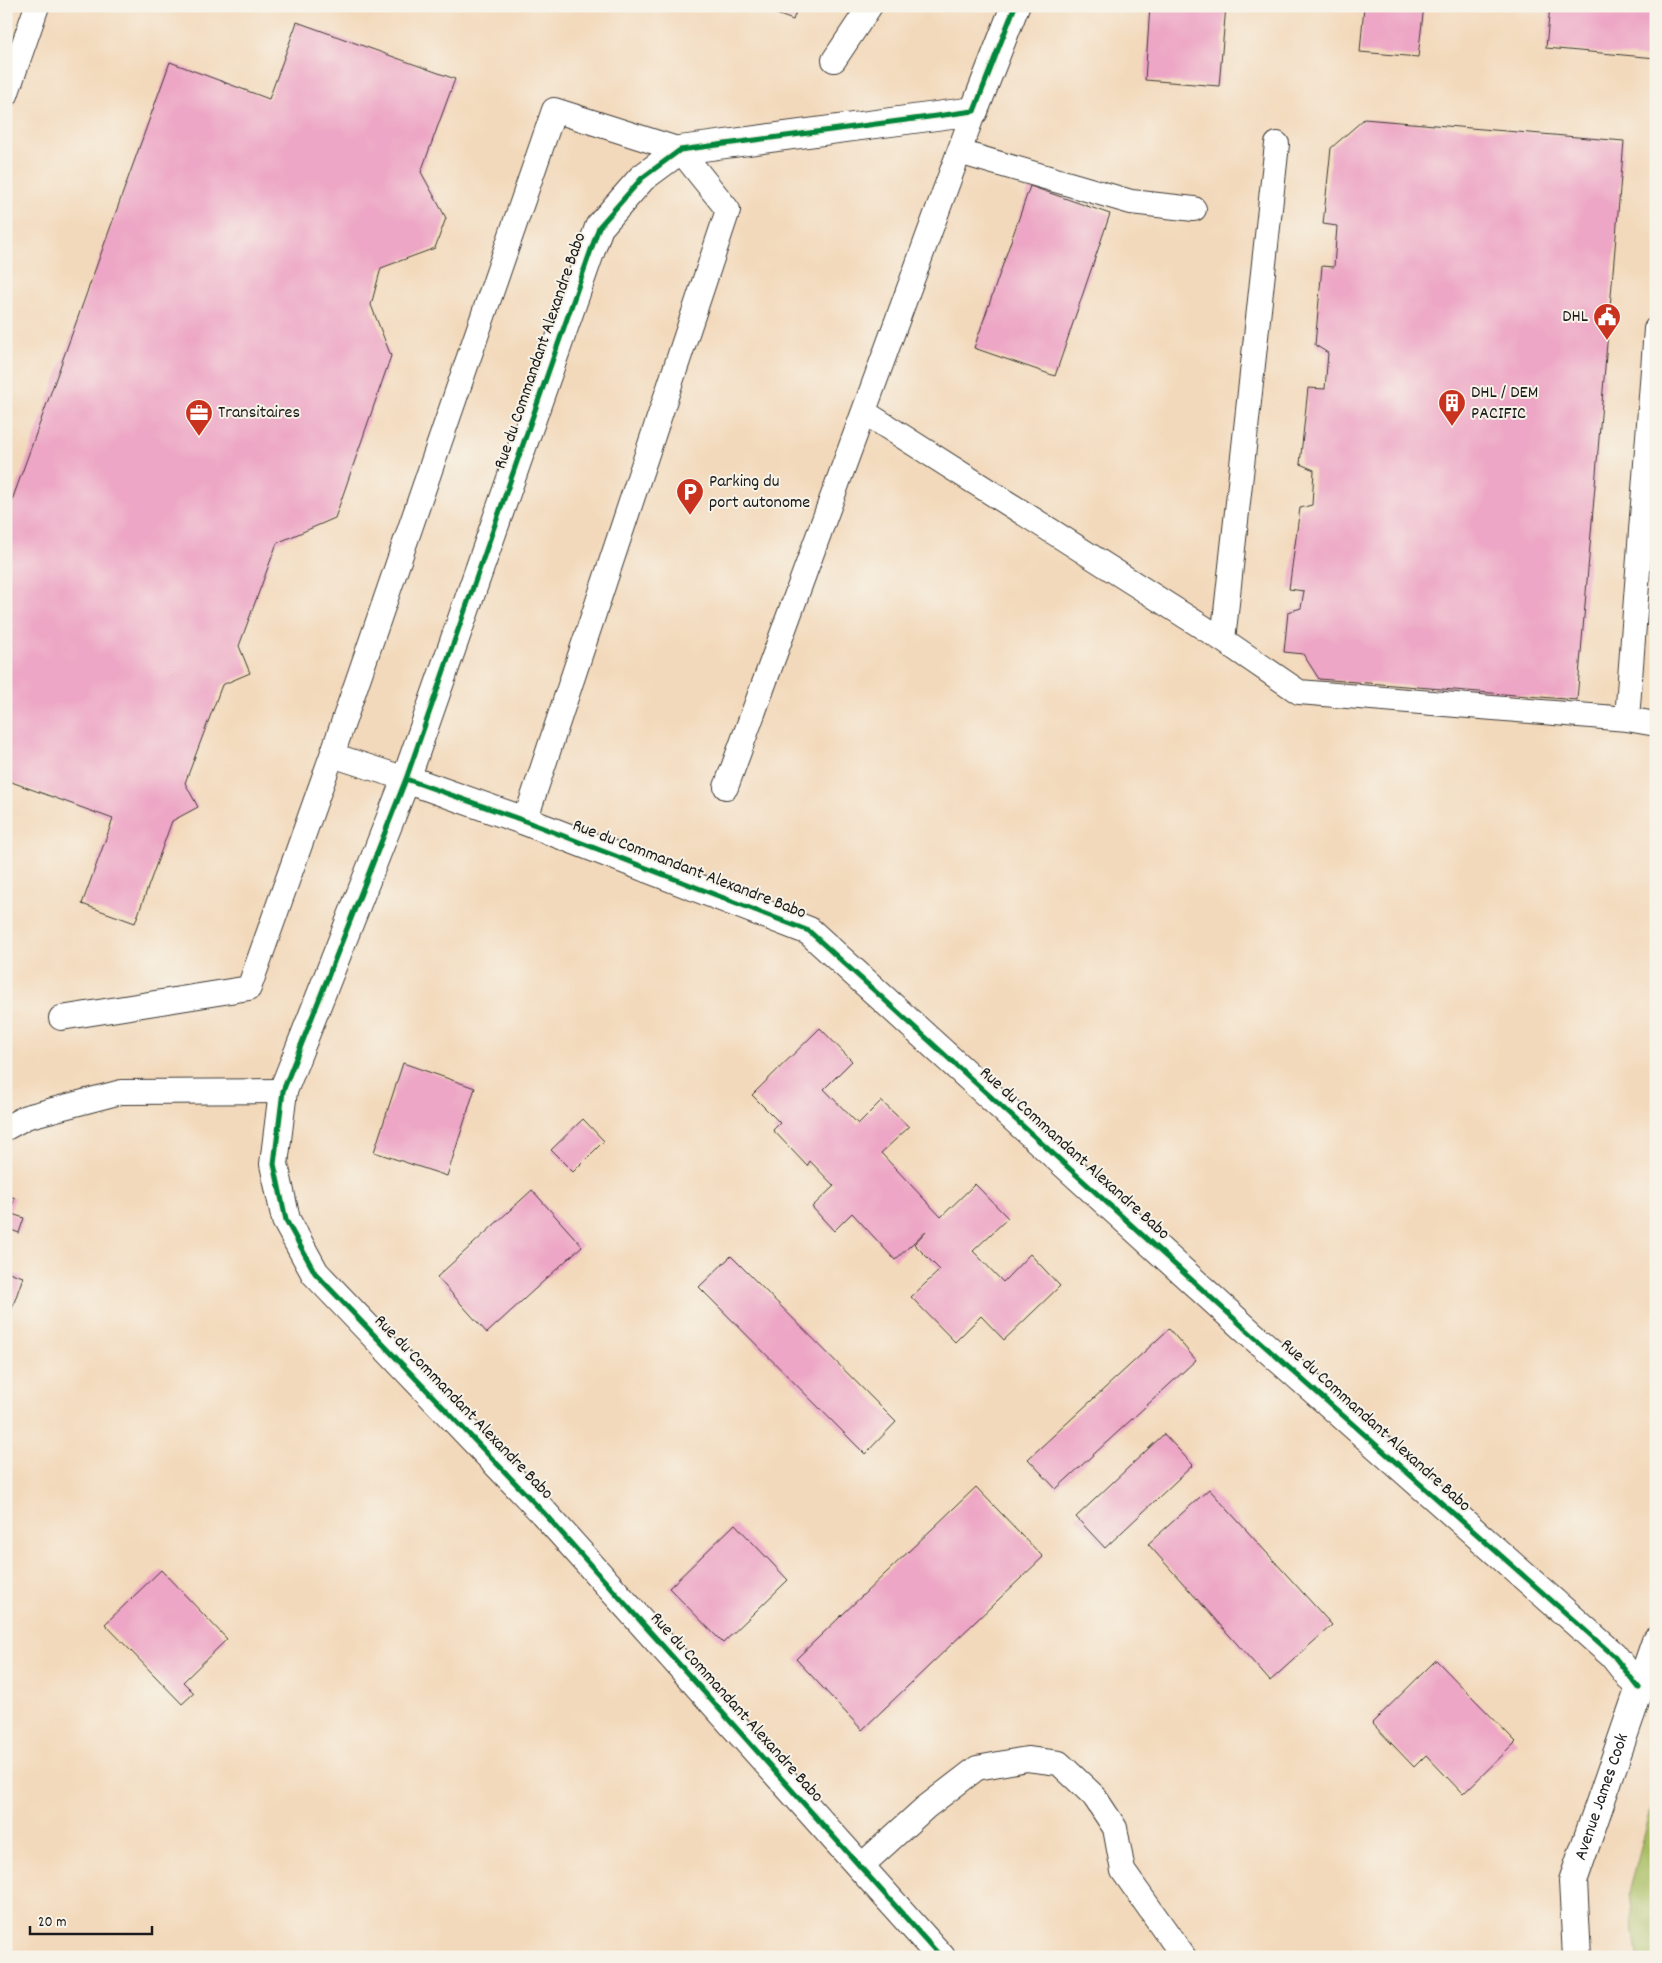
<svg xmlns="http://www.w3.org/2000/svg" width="1662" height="1963" viewBox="0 0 1662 1963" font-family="Dekko,sans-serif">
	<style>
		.green { fill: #a8bd62; stroke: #626c3f }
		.building { fill: #eda6c5 }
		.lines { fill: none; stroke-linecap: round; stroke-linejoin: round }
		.lane-casing { stroke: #3c3834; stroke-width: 26 }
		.street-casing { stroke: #3c3834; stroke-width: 30 }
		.secondary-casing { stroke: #3c3834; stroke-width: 30 }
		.lane { stroke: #fff; stroke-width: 24 }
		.street { stroke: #fff; stroke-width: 28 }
		.secondary { stroke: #fff; stroke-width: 28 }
		.cycleway-casing { stroke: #f7f3e8; stroke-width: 8 }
		.cycleway { stroke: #00873e; stroke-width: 5 }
		.labels { text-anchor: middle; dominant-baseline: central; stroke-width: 4; stroke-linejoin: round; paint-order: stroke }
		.poi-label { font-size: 18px; fill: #1c1c1c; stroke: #f7f3e8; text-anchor: start }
		.street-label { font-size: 18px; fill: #1c1c1c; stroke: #f7f3e8 }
	</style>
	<rect width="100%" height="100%" fill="#f7f3e8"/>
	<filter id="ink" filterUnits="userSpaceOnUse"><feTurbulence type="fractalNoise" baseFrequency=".02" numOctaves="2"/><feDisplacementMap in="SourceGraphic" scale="10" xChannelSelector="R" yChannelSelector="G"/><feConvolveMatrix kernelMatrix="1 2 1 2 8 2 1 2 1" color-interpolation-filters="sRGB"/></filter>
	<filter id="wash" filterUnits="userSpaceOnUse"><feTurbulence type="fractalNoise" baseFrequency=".0096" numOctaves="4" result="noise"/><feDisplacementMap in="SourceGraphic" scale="20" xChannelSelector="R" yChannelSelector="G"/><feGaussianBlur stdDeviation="1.12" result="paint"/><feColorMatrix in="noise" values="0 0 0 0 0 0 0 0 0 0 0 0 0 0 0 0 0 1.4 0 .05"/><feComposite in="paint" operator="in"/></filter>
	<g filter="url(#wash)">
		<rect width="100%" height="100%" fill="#f3d9bb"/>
		<!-- green -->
		<path class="green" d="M1656 1791V1957H1637L1629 1893Z"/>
		<g id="blocks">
			<!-- building -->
			<path class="building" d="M755 6H798L793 20Z
				M1150 6H1226L1219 86 1145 80Z
				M1364 6H1424L1418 57 1360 52Z
				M1550 6H1656V58L1546 48Z
				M297 22 455 79 421 172 446 218 435 248 381 268 371 305 391 356 335 518 277 543 239 646 250 673 222 685 185 783 198 807 172 821 135 923 82 904 113 819 6 780V517L170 62 269 99Z
				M1364 119 1624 141 1577 700 1319 679 1303 654 1284 652 1288 612 1301 608 1304 591 1289 589 1300 508 1312 505 1314 470 1300 464 1308 388 1325 389 1328 353 1315 345 1322 266 1334 267 1337 226 1323 224 1331 148Z
				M1030 186 1110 214 1055 376 974 348Z
				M820 1028 852 1061 824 1089 858 1124 881 1101 909 1127 881 1153 941 1217 975 1184 1008 1218 973 1251 1003 1282 1030 1254 1060 1286 1004 1340 981 1316 955 1342 911 1297 940 1270 914 1244 926 1231 895 1260 852 1213 834 1231 812 1207 834 1186 810 1161 807 1166 773 1130 780 1123 752 1095Z
				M403 1063 475 1088 447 1176 374 1152Z
				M583 1119 604 1141 573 1172 551 1150Z
				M532 1190 582 1246 487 1333 437 1277Z
				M6 1195 15 1198 9 1213 24 1218 19 1233 6 1228Z
				M731 1256 896 1422 865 1454 699 1287Z
				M6 1271 23 1277 7 1323H6Z
				M1169 1329 1196 1360 1056 1489 1028 1459Z
				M1164 1434 1193 1465 1105 1548 1076 1517Z
				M976 1487 1043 1557 862 1730 796 1659Z
				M1209 1489 1332 1625 1270 1681 1148 1544Z
				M735 1524 788 1580 723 1643 669 1588Z
				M161 1570 227 1639 183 1682 194 1693 182 1704 105 1624Z
				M1436 1660 1516 1742 1463 1794 1426 1755 1414 1767 1372 1723Z"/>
		</g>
	</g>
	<g filter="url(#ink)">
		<use href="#blocks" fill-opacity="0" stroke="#3c3834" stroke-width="1"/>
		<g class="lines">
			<defs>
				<path id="lane" d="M834 60 870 6
					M6 95 37 6
					M959 152 1131 202 1194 209
					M864 412 1223 640 1277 144
					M1223 640 1299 692 1627 719 1656 724
					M1627 719 1656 329
					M332 755 406 779
					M726 787 974 111
					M61 1018 249 988 332 755 554 110 680 150 728 210 525 821
					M6 1128 26 1117 121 1092 283 1091
					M860 1867 925 1808 977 1768 1027 1759 1059 1763 1094 1796 1115 1828 1123 1871 1184 1957"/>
				<path id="street" d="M406 779 525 821 809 931 1251 1334 1613 1655 1639 1688
					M941 1957 543 1512 315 1273 286 1220 274 1164 283 1091 406 779 599 227 642 178 680 150 974 111 1015 6"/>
				<g id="secondary">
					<path id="s1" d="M1577 1957 1573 1881 1656 1641"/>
				</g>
			</defs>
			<!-- lane casing -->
			<use href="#lane" class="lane-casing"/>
			<!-- street casing -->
			<use href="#street" class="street-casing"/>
			<!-- secondary casing -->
			<use href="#secondary" class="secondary-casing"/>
			<!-- lane -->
			<use href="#lane" class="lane"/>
			<!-- street -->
			<use href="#street" class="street"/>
			<!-- secondary -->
			<use href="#secondary" class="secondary"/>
			<defs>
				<path id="cycleway" d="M406 779 525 821 809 931 1251 1334 1613 1655 1639 1688
					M941 1957 543 1512 315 1273 286 1220 274 1164 283 1091 406 779 599 227 642 178 680 150 974 111 1015 6"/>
			</defs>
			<!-- cycleway casing -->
			<use href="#cycleway" class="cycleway-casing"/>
			<!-- cycleway -->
			<use href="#cycleway" class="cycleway"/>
		</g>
	</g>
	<!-- icons -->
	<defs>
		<symbol id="civic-pin" viewBox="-11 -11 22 30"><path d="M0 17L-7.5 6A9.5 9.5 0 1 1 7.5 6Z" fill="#c8321e" stroke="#f7f3e8"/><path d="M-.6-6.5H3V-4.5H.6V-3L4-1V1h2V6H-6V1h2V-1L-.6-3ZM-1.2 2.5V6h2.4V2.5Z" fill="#fff"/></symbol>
		<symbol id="building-pin" viewBox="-11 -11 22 30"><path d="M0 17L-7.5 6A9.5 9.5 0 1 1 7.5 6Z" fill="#c8321e" stroke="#f7f3e8"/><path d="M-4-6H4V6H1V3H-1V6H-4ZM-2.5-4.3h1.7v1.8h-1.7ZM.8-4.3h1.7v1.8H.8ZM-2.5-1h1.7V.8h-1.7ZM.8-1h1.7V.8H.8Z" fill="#fff"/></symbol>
		<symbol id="office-pin" viewBox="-11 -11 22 30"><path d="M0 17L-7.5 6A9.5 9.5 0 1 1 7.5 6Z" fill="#c8321e" stroke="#f7f3e8"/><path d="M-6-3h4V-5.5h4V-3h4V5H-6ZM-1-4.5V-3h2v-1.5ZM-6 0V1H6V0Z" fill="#fff"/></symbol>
		<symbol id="parking-pin" viewBox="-11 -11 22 30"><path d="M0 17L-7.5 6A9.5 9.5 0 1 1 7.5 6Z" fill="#c8321e" stroke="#f7f3e8"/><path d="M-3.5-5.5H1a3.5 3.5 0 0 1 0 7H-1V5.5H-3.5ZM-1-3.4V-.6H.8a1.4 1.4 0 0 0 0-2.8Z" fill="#fff"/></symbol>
	</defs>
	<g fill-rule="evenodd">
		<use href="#civic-pin" x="1591" y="301" width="32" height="43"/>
		<use href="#building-pin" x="1436" y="387" width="32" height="43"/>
		<use href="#office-pin" x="183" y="397" width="32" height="43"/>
		<use href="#parking-pin" x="674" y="476" width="32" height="43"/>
	</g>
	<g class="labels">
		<!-- poi labels -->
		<g class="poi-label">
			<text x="1588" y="317" text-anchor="end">DHL</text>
			<text x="1471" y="393">DHL / DEM<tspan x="1471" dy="21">PACIFIC</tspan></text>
			<text x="218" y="413">Transitaires</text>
			<text x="709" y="482">Parking du<tspan x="709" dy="21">port autonome</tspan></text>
		</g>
		<!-- street labels -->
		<g class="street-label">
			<text transform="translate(541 351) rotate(-71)">Rue du Commandant Alexandre Babo</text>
			<text transform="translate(689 870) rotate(21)">Rue du Commandant Alexandre Babo</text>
			<text transform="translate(1074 1154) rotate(42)">Rue du Commandant Alexandre Babo</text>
			<text transform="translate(463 1408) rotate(46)">Rue du Commandant Alexandre Babo</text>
			<text transform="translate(1375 1426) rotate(42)">Rue du Commandant Alexandre Babo</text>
			<text transform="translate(736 1708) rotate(48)">Rue du Commandant Alexandre Babo</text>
			<text stroke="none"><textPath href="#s1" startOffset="165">Avenue James Cook</textPath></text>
		</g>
	</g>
	<!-- margin -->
	<rect width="1662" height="1963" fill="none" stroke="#f7f3e8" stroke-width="25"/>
	<!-- scale -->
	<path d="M30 1926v8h122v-8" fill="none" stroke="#1c1c1c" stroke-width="2.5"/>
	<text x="38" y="1926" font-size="15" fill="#1c1c1c" stroke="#f7f3e8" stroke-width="4" paint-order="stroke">20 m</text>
</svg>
